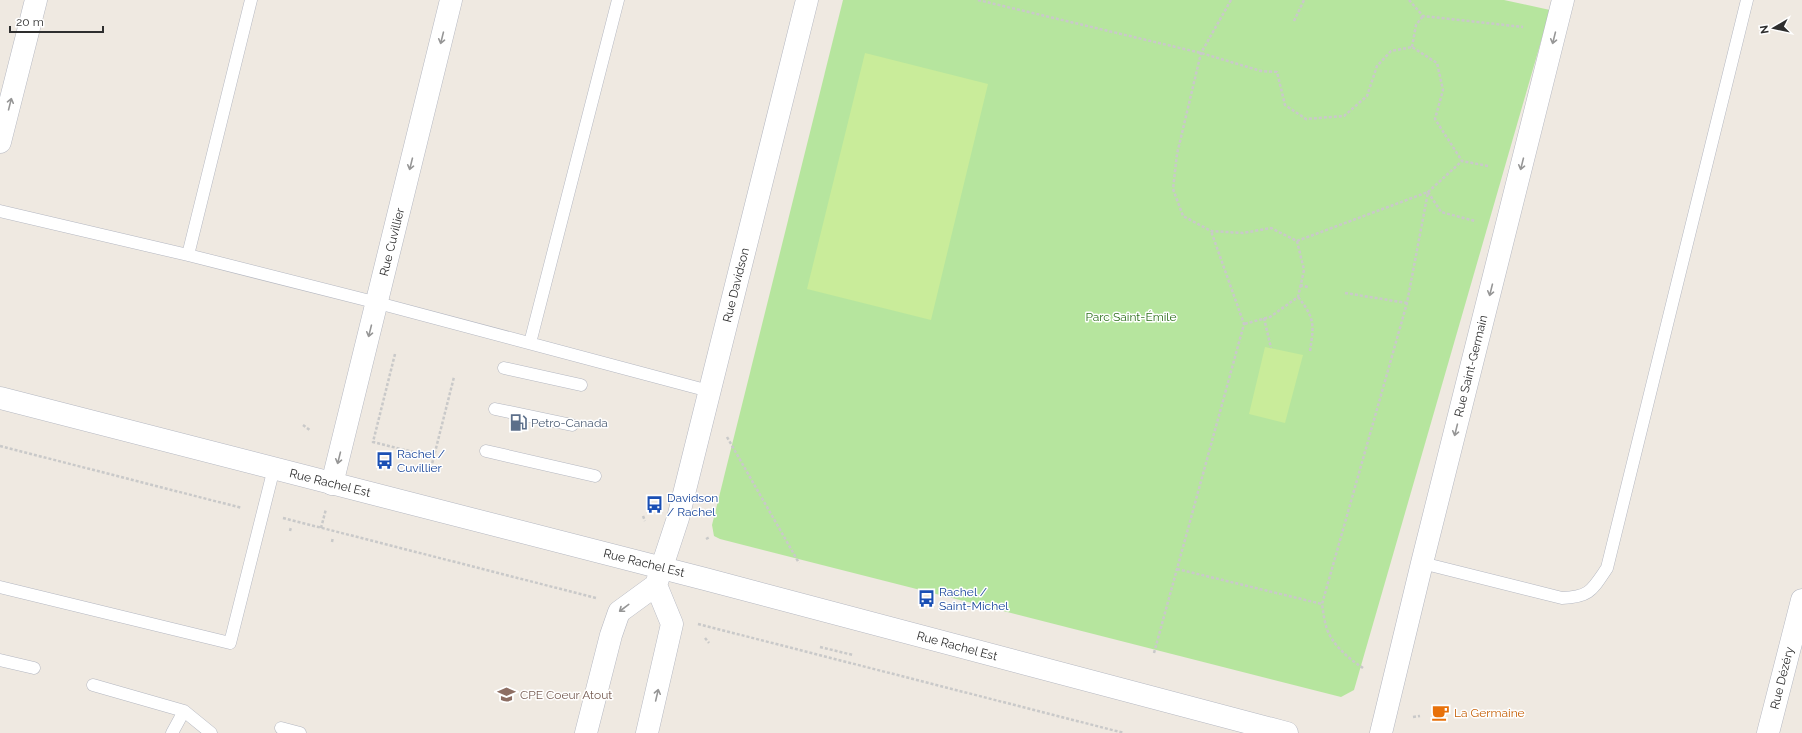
<svg xmlns="http://www.w3.org/2000/svg" width="1802" height="733" viewBox="0 0 1802 733" font-family="Raleway,sans-serif">
	<style>
		.green { fill: #b6e59e }
		.pitch { fill: #c9ec9a }
		.lines { fill: none; stroke-linecap: round; stroke-linejoin: round }
		.lane-casing { stroke: #b4b7c1; stroke-width: 13 }
		.street-casing { stroke: #b4b7c1; stroke-width: 23 }
		.secondary-casing { stroke: #b4b7c1; stroke-width: 23 }
		.path { stroke: #c9c9c9; stroke-width: 2.5; stroke-dasharray: 3 2; stroke-linecap: butt }
		.lane { stroke: #fff; stroke-width: 12 }
		.street { stroke: #fff; stroke-width: 22 }
		.secondary { stroke: #fff; stroke-width: 22 }
		.oneway { stroke: #969696 }
		.labels { text-anchor: middle; dominant-baseline: central; stroke-width: 3; stroke-linejoin: round; paint-order: stroke }
		.street-label { font-size: 12px; fill: #2e2e2e; stroke: #fff }
		.park-label { font-size: 12px; fill: #2c6e1b; stroke: #fff }
		.service-label { font-size: 12px; fill: #4e5e75; stroke: #fff; text-anchor: start }
		.transit-label { font-size: 12px; fill: #164399; stroke: #fff; text-anchor: start }
		.education-label { font-size: 12px; fill: #785e54; stroke: #fff; text-anchor: start }
		.food-label { font-size: 12px; fill: #c56008; stroke: #fff; text-anchor: start }
	</style>
	<rect width="100%" height="100%" fill="#efe9e1"/>
	<!-- green -->
	<path class="green" d="M843 0H1504L1550 10 1354 690 1341 697 720 539 714 536 712 525Z"/>
	<!-- pitch -->
	<path class="pitch" d="M865 53 988 84 931 320 807 289Z
		M1265 347 1303 355 1285 423 1249 414Z"/>
	<g class="lines">
		<defs>
			<path id="lane" d="M0 211 188 255 378 303 709 391
				M188 255 251 0
				M530 343 618 0
				M504 368 581 385
				M495 409 572 425
				M486 451 595 476
				M1422 563 1562 598C1590 597 1592 590 1607 568L1747 0
				M0 587 230 643 274 468
				M0 660 34 668
				M93 685 184 711 172 733
				M184 711 211 733
				M281 728 300 733"/>
			<path id="street" d="M0 142 36 0
				M332 484 451 0
				M1381 733 1422 563 1563 0
				M1768 733 1802 600"/>
			<path id="secondary" d="M0 398 705 579 1287 733
				M586 733 611 635 619 612 656 585 678 518 807 0
				M647 733 672 624 656 585"/>
		</defs>
		<!-- lane casing -->
		<use href="#lane" class="lane-casing"/>
		<!-- street casing -->
		<use href="#street" class="street-casing"/>
		<!-- secondary casing -->
		<use href="#secondary" class="secondary-casing"/>
		<!-- path -->
		<path class="path" d="M978 0 1201 53 1261 71 1277 72 1285 105 1306 119 1344 116 1367 96 1377 66 1391 51 1412 47 1437 63 1443 90 1435 119 1462 161 1488 166
			M1231 0 1201 53 1177 154 1173 189 1183 216 1211 231 1243 233 1271 228 1297 241 1304 270 1298 297 1270 317 1244 324
			M1409 0 1423 16 1523 27
			M1294 21 1304 0
			M1412 47 1416 25 1423 16
			M1297 241 1428 192 1441 212 1475 221
			M1300 285 1308 287
			M1345 293 1407 303
			M1298 297C1315 318 1314 325 1310 351
			M1264 318 1271 348
			M395 354 373 442 433 457
			M303 425 311 431
			M727 437 799 563
			M0 446 242 508
			M431 468 454 377
			M643 516 645 521
			M283 518 596 598
			M321 528 326 509
			M290 531 291 527
			M706 539 710 537
			M332 542 333 537
			M1177 569 1322 604
			M698 624 1124 733
			M705 638 709 643
			M820 647 853 655
			M1154 653 1244 324 1211 231
			M1363 668C1348 658 1331 644 1326 626 1324 619 1323 611 1322 604L1407 303 1428 192 1462 161
			M1413 717 1420 716"/>
		<!-- lane -->
		<use href="#lane" class="lane"/>
		<!-- street -->
		<use href="#street" class="street"/>
		<!-- secondary -->
		<use href="#secondary" class="secondary"/>
	</g>
	<!-- one-way arrows -->
	<defs><path id="oneway-shaft" d="M-6 0H5M1.5-3L5.5 0L1.5 3" fill="none" stroke-width="1.6" stroke-linecap="round" stroke-linejoin="round"/></defs>
	<g class="oneway">
		<use href="#oneway-shaft" transform="translate(442 38) rotate(104)"/>
		<use href="#oneway-shaft" transform="translate(1554 38) rotate(104)"/>
		<use href="#oneway-shaft" transform="translate(10 104) rotate(-76)"/>
		<use href="#oneway-shaft" transform="translate(411 164) rotate(104)"/>
		<use href="#oneway-shaft" transform="translate(1522 164) rotate(104)"/>
		<use href="#oneway-shaft" transform="translate(1491 290) rotate(104)"/>
		<use href="#oneway-shaft" transform="translate(370 331) rotate(104)"/>
		<use href="#oneway-shaft" transform="translate(1456 430) rotate(104)"/>
		<use href="#oneway-shaft" transform="translate(339 458) rotate(104)"/>
		<use href="#oneway-shaft" transform="translate(624 608) rotate(143)"/>
		<use href="#oneway-shaft" transform="translate(657 695) rotate(-77)"/>
	</g>
	<!-- icons -->
	<defs>
		<symbol id="fuel-bare" viewBox="-9 -9 18 18"><path d="M-5.5-6h7V0h2V4h1.3V-2.5L3-4.5l.8-.8L6-3V5H2.5V1h-1V6h-7ZM-4.2-4.7v3.2H.2V-4.7Z" fill="#5c6f8a" stroke="#fff" stroke-width="2.5" paint-order="stroke"/></symbol>
		<symbol id="bus-bare" viewBox="-9 -9 18 18"><path d="M-5-6H5V4H4V6H2V4H-2V6H-4V4H-5ZM-3.5-4V0h7V-4ZM-3.5 1.2v1.5H-2V1.2ZM2 1.2v1.5H3.5V1.2Z" fill="#1a4fb4" stroke="#fff" stroke-width="2.5" paint-order="stroke"/></symbol>
		<symbol id="school-bare" viewBox="-9 -9 18 18"><path d="M0-5L7-2L0 1L-7-2ZM-4 1L0 2.5L4 1V4Q0 6-4 4Z" fill="#8d6e63" stroke="#fff" stroke-width="2.5" paint-order="stroke"/></symbol>
		<symbol id="cafe-bare" viewBox="-9 -9 18 18"><path d="M-5.5-4.5H6V0H3Q3 3.5 0 3.5H-2.5Q-5.5 3.5-5.5 0ZM3-3.2v2h1.7v-2ZM-6 4.5H4V6H-6Z" fill="#e8710a" stroke="#fff" stroke-width="2.5" paint-order="stroke"/></symbol>
	</defs>
	<g fill-rule="evenodd">
		<use href="#fuel-bare" x="506" y="410" width="25" height="25"/>
		<use href="#bus-bare" x="372" y="448" width="25" height="25"/>
		<use href="#bus-bare" x="642" y="492" width="25" height="25"/>
		<use href="#bus-bare" x="914" y="586" width="25" height="25"/>
		<use href="#school-bare" x="494" y="682" width="25" height="25"/>
		<use href="#cafe-bare" x="1428" y="700" width="25" height="25"/>
	</g>
	<g class="labels">
		<!-- street labels -->
		<g class="street-label">
			<text transform="translate(392 242) rotate(-76)">Rue Cuvillier</text>
			<text transform="translate(736 285) rotate(-76)">Rue Davidson</text>
			<text transform="translate(1471 366) rotate(-76)">Rue Saint-Germain</text>
			<text transform="translate(330 483) rotate(14)">Rue Rachel Est</text>
			<text transform="translate(644 563) rotate(14)">Rue Rachel Est</text>
			<text transform="translate(957 646) rotate(15)">Rue Rachel Est</text>
			<text transform="translate(1782 678) rotate(-76)">Rue Dézéry</text>
		</g>
		<!-- park labels -->
		<g class="park-label">
			<text x="1131" y="317">Parc Saint-Émile</text>
		</g>
		<!-- service labels -->
		<g class="service-label">
			<text x="531" y="423">Petro-Canada</text>
		</g>
		<!-- transit labels -->
		<g class="transit-label">
			<text x="397" y="454">Rachel /<tspan x="397" dy="14">Cuvillier</tspan></text>
			<text x="667" y="498">Davidson<tspan x="667" dy="14">/ Rachel</tspan></text>
			<text x="939" y="592">Rachel /<tspan x="939" dy="14">Saint-Michel</tspan></text>
		</g>
		<!-- education labels -->
		<g class="education-label">
			<text x="520" y="695">CPE Coeur Atout</text>
		</g>
		<!-- food labels -->
		<g class="food-label">
			<text x="1454" y="713">La Germaine</text>
		</g>
	</g>
	<!-- north arrow -->
	<g transform="translate(1774 28) rotate(261)" stroke="#ffffff" stroke-width="3" paint-order="stroke">
	<path d="M0-3L7 15L0 10L-7 15Z" fill="#2e2e2e"/>
	<text y="-6" font-size="11" font-weight="bold" text-anchor="middle" fill="#2e2e2e">N</text>
	</g>
	<!-- scale -->
	<path d="M10 26v6h93v-6" fill="none" stroke="#2e2e2e" stroke-width="2"/>
	<text x="16" y="26" font-size="12" fill="#2e2e2e" stroke="#ffffff" stroke-width="3" paint-order="stroke">20 m</text>
</svg>
